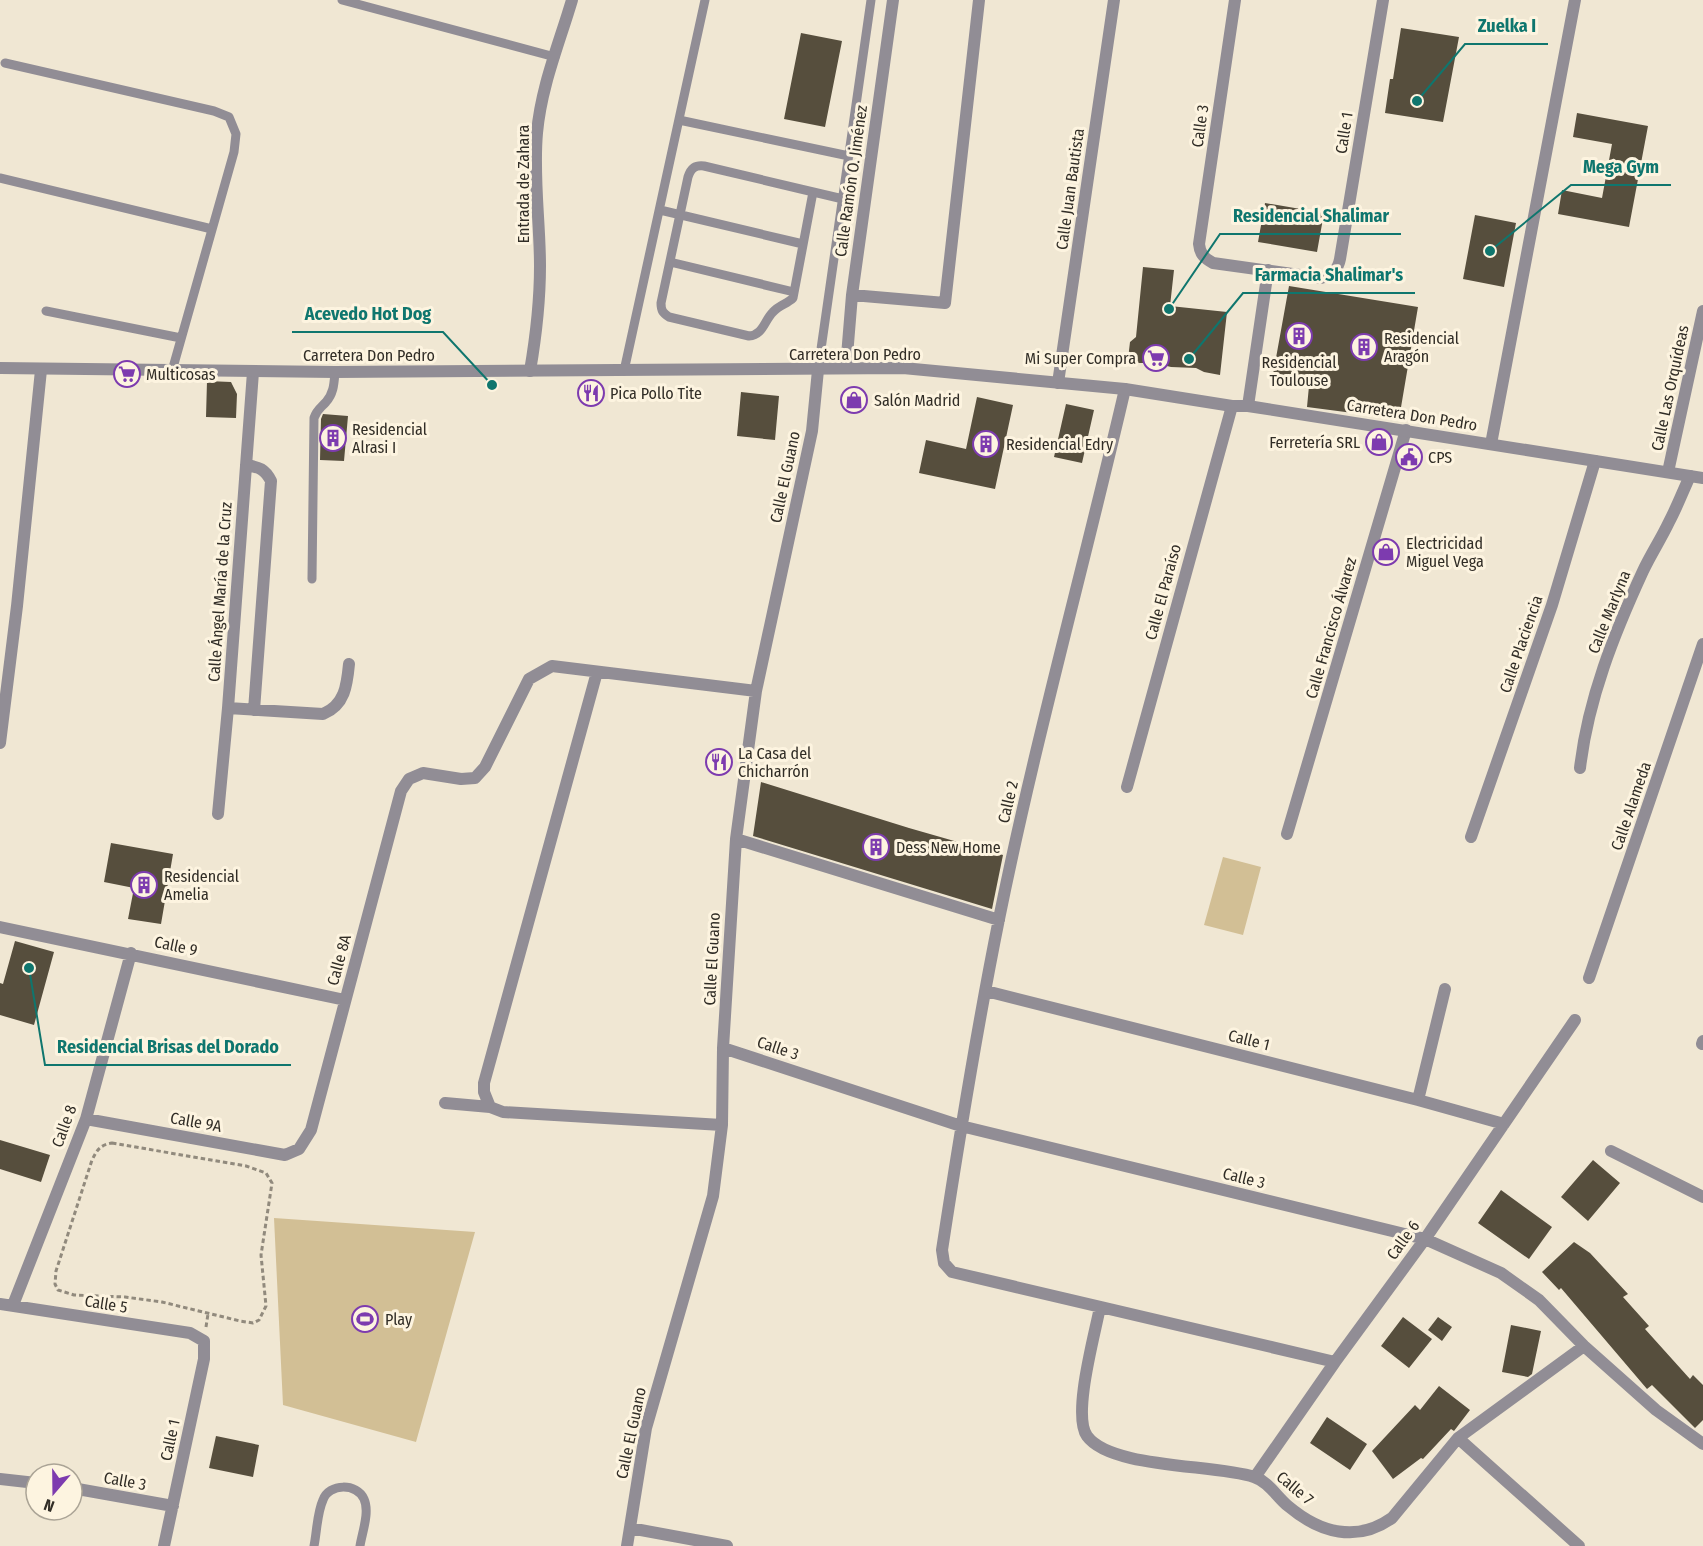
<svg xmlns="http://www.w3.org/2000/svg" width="1703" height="1546" viewBox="0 0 1703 1546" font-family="'Fira Sans Condensed',sans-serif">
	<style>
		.green { fill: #d2bf95 }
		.building { fill: #564e3d }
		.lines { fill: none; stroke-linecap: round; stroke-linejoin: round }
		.path { stroke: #918a7d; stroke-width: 3; stroke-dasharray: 4.5 3; stroke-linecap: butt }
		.service { stroke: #918d95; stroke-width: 9 }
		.minor { stroke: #918d95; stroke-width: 12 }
		.tertiary { stroke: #918d95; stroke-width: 12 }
		.labels { text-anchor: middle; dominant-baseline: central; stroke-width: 6; stroke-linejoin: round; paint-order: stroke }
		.street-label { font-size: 16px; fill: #312d26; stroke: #fdf4e0 }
		.poi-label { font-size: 16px; fill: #312d26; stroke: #fdf4e0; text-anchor: start }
		.leader { fill: none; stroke: #0f766e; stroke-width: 2 }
		.callout-dot { fill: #0f766e; stroke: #fdf4e0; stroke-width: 2 }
		.callout-label { font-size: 18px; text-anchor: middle; font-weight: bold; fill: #0f766e; stroke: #fdf4e0; stroke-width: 6; stroke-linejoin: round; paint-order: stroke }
	</style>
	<rect width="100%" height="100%" fill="#f0e7d3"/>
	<!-- green -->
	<path class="green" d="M1223 857 1261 867 1243 935 1204 925Z
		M274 1218 475 1232 416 1442 283 1405Z"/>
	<!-- building -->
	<path class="building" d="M1401 28 1459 37 1443 122 1385 113 1390 79H1393Z
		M801 33 842 41 825 127 784 119Z
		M1577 113 1648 126 1629 227 1558 214 1562 190 1602 198 1612 144 1573 137Z
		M1265 203 1324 213 1317 252 1258 242Z
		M1475 215 1516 223 1504 287 1463 279Z
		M1143 267 1174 270 1170 306 1227 312 1220 375 1204 372 1196 368 1171 367 1155 363H1137L1128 359 1130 342 1136 337Z
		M1289 286 1418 307 1399 419 1307 407 1309 386 1272 380Z
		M207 381 231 382 237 394 236 418 206 417Z
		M741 392 779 396 775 440 737 436Z
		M977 397 1013 405 995 489 919 473 926 440 966 449Z
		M1066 404 1094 410 1082 463 1054 457Z
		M323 414 348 416 344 461 320 460 321 419Z
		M761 782 909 828 1003 855 992 909 753 836Z
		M111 843 173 854 161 924 128 919 134 888 104 882Z
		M15 941 54 952 34 1025 0 1015V983L3 984Z
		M0 1140 50 1155 41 1182 0 1169Z
		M1593 1160 1620 1183 1588 1221 1561 1197Z
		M1501 1190 1552 1227 1529 1259 1478 1223Z
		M1574 1242 1590 1253 1628 1294 1623 1297 1649 1326 1645 1329 1690 1379 1693 1375 1703 1385V1420L1695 1428 1652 1385 1647 1389 1561 1288 1559 1290 1542 1272Z
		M1403 1317 1432 1339 1409 1368 1381 1346Z
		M1438 1317 1452 1327 1442 1341 1428 1330Z
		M1511 1325 1541 1331 1532 1374 1528 1377 1502 1372Z
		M1439 1386 1470 1410 1454 1431 1451 1429 1423 1459 1421 1458 1393 1479 1372 1451 1415 1405 1420 1410Z
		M1327 1417 1367 1444 1350 1470 1310 1443Z
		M216 1436 259 1445 253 1477 209 1468Z"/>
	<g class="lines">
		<!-- path -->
		<path class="path" d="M112 1143 246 1166 266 1173 272 1183 261 1255 266 1306 259 1320 253 1323 240 1321 162 1302 125 1297 74 1295 58 1290 55 1284 56 1271 92 1160C97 1150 100 1145 112 1143Z
			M206 1327 208 1314"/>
		<!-- service -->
		<path class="service" d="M342 0 555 57
			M5 63 214 111 229 117 236 134 234 152 172 371
			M679 120 849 156
			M0 178 212 229
			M813 192 793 298C787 304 779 305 773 312 764 321 763 335 749 336L669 317C663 313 661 311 661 303L688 177C691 168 695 165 704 166L843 199
			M660 210 803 244
			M670 262 794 292
			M46 311 181 338
			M818 370 871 0
			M624 371 705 0
			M312 579 314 418C317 409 321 408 326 402 334 393 334 383 335 372
			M314 1546C317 1531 317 1513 323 1500 329 1483 357 1483 364 1499 370 1512 362 1533 360 1546"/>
		<!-- minor -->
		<path class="minor" d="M1235 0 1199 244C1200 254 1204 258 1213 263L1321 278C1332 275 1338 270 1340 259L1383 0
			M852 295 945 303 979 0
			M846 368 852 295 893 0
			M530 371C536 336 540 302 540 266 540 222 533 177 537 133 541 87 559 44 572 0
			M1058 383 1114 0
			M1125 389C1084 566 1035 741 999 919 977 1028 959 1139 942 1250L944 1263 952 1272 1335 1362
			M1248 406 1268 270
			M1491 444 1575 0
			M246 465C259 467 265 469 271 481L254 710
			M1668 472 1703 311
			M228 708 323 714C345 705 347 685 349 664
			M0 743 17 606 41 370
			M1580 768C1588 699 1614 634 1643 571 1651 554 1661 539 1669 522 1677 507 1683 491 1690 476
			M1127 787 1232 406
			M218 814 228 708 253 372
			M1287 834 1406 430
			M1471 837 1552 605 1595 461
			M736 839 999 920
			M0 927 345 1000
			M1589 978 1703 644
			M986 991 1418 1100 1504 1124
			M1702 1044 1703 1041
			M723 1048 961 1126 1425 1239 1501 1273 1539 1300 1584 1346 1656 1410 1703 1444
			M1418 1100 1445 989
			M445 1103 490 1107 503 1112 722 1125
			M490 1107 484 1092V1083L597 672
			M86 1119 285 1155 299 1149 311 1130 401 791 409 779 423 773 461 779 475 778 485 767 529 679 552 666 756 691
			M1611 1151 1703 1197
			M0 1304 190 1333 204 1341V1359L164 1546
			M13 1305 86 1119 131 953
			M1100 1307C1095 1334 1072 1415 1087 1436 1111 1469 1216 1464 1254 1477 1269 1482 1276 1496 1288 1506 1320 1533 1357 1543 1392 1518L1458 1438 1584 1346
			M1458 1438 1579 1546
			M1255 1477 1335 1362 1425 1239 1575 1020
			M0 1479 36 1483
			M72 1488 173 1506
			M630 1528 727 1546
			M627 1546 646 1428 713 1196 722 1125 723 1048 736 839 756 691 812 431 818 370"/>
		<!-- tertiary -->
		<path class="tertiary" d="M0 368 335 372 903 368 1125 389 1232 406H1248L1703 478"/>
	</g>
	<!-- icons -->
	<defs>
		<symbol id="building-ring" viewBox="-11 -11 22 22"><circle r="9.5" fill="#fdf4e0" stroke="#7d3baf" stroke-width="1.5"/><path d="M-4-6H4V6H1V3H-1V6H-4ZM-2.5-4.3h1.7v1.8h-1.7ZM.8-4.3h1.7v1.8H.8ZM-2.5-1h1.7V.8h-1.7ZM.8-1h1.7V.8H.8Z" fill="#7d3baf"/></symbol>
		<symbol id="supermarket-ring" viewBox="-11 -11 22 22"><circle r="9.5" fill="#fdf4e0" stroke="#7d3baf" stroke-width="1.5"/><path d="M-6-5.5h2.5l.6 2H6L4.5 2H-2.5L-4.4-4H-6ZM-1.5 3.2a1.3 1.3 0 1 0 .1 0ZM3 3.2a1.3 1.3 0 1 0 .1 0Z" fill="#7d3baf"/></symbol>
		<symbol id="restaurant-ring" viewBox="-11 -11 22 22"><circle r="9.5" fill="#fdf4e0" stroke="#7d3baf" stroke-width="1.5"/><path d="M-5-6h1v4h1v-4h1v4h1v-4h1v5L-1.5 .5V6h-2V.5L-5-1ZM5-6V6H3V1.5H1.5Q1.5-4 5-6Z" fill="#7d3baf"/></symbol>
		<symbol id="shop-ring" viewBox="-11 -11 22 22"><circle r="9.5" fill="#fdf4e0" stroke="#7d3baf" stroke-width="1.5"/><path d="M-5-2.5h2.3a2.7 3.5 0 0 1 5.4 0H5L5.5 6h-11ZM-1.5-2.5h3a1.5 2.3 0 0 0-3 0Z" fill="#7d3baf"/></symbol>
		<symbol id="civic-ring" viewBox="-11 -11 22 22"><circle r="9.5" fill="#fdf4e0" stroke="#7d3baf" stroke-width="1.5"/><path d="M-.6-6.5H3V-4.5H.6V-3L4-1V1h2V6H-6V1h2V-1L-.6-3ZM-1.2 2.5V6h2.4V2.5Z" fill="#7d3baf"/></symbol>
		<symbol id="stadium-ring" viewBox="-11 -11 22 22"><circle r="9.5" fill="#fdf4e0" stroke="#7d3baf" stroke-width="1.5"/><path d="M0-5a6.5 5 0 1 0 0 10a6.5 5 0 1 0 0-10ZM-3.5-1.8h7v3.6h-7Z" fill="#7d3baf"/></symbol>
	</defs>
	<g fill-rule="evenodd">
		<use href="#building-ring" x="1284" y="321" width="30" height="30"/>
		<use href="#building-ring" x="1349" y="332" width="30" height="30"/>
		<use href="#supermarket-ring" x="1141" y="343" width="30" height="30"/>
		<use href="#supermarket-ring" x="112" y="359" width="30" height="30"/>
		<use href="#restaurant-ring" x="576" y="378" width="30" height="30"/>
		<use href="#shop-ring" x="839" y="385" width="30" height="30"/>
		<use href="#building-ring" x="318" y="423" width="30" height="30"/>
		<use href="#shop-ring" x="1364" y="427" width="30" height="30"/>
		<use href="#building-ring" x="971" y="429" width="30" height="30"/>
		<use href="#civic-ring" x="1394" y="442" width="30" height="30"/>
		<use href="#shop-ring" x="1371" y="537" width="30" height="30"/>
		<use href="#restaurant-ring" x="704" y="747" width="30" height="30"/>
		<use href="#building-ring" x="861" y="832" width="30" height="30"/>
		<use href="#building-ring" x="129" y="870" width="30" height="30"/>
		<use href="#stadium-ring" x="350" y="1304" width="30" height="30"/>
	</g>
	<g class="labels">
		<!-- street labels -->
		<g class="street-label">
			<text transform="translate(1200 126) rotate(-82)">Calle 3</text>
			<text transform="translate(1344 133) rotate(-81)">Calle 1</text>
			<text transform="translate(851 181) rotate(-82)">Calle Ramón O. Jiménez</text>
			<text transform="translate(523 184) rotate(-90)">Entrada de Zahara</text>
			<text transform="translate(1070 189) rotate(-82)">Calle Juan Bautista</text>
			<text x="855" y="354">Carretera Don Pedro</text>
			<text x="369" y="355">Carretera Don Pedro</text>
			<text transform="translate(1670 388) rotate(-78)">Calle Las Orquídeas</text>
			<text transform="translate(1412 415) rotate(9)">Carretera Don Pedro</text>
			<text transform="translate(785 477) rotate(-78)">Calle El Guano</text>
			<text transform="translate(220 592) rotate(-86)">Calle Ángel María de la Cruz</text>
			<text transform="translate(1163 592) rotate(-75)">Calle El Paraíso</text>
			<text transform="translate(1609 612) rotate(-68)">Calle Marlyna</text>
			<text transform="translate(1331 628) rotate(-74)">Calle Francisco Álvarez</text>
			<text transform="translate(1521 644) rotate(-71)">Calle Placiencia</text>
			<text transform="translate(1008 802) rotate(-77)">Calle 2</text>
			<text transform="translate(1631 806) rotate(-71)">Calle Alameda</text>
			<text transform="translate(176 946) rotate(12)">Calle 9</text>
			<text transform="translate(712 959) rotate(-87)">Calle El Guano</text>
			<text transform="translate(339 960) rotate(-75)">Calle 8A</text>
			<text transform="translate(1249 1040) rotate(14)">Calle 1</text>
			<text transform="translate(778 1048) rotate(18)">Calle 3</text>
			<text transform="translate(196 1122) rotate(10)">Calle 9A</text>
			<text transform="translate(64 1126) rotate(-70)">Calle 8</text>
			<text transform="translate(1244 1178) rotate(14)">Calle 3</text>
			<text transform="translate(1403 1240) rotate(-54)">Calle 6</text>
			<text transform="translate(106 1304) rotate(9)">Calle 5</text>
			<text transform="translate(631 1433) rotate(-78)">Calle El Guano</text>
			<text transform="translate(170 1440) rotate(-78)">Calle 1</text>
			<text transform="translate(125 1481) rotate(10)">Calle 3</text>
			<text transform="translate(1295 1488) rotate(40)">Calle 7</text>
		</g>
		<!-- poi labels -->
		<g class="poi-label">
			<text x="1384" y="338">Residencial<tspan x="1384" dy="18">Aragón</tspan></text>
			<text x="1136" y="358" text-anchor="end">Mi Super Compra</text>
			<text x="1299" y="362" text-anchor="middle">Residencial<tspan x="1299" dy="18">Toulouse</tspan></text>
			<text x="146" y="374">Multicosas</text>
			<text x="610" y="393">Pica Pollo Tite</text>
			<text x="874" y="400">Salón Madrid</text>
			<text x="352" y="429">Residencial<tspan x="352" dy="18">Alrasi I</tspan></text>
			<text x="1360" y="442" text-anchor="end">Ferretería SRL</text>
			<text x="1006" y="444">Residencial Edry</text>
			<text x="1428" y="457">CPS</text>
			<text x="1406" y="543">Electricidad<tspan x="1406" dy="18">Miguel Vega</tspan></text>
			<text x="738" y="753">La Casa del<tspan x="738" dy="18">Chicharrón</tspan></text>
			<text x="896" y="847">Dess New Home</text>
			<text x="164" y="876">Residencial<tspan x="164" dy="18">Amelia</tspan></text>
			<text x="385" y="1319">Play</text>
		</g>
	</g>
	<!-- callouts -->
	<path class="leader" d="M1417 101L1465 44H1548M1490 251L1571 185H1671M1169 309L1220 234H1401M1189 359L1243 293H1415M492 385L443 332H292M29 968L45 1065H291"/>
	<g class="callout-dot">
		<circle cx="1417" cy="101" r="6"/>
		<circle cx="1490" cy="251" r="6"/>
		<circle cx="1169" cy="309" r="6"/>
		<circle cx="1189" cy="359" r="6"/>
		<circle cx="492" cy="385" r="6"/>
		<circle cx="29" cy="968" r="6"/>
	</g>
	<g class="callout-label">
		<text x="1507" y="32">Zuelka I</text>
		<text x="1621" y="173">Mega Gym</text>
		<text x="1311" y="222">Residencial Shalimar</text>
		<text x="1329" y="281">Farmacia Shalimar's</text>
		<text x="368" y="320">Acevedo Hot Dog</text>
		<text x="168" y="1053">Residencial Brisas del Dorado</text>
	</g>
	<!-- north arrow -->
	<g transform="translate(54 1492) rotate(200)"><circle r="28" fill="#fdf4e0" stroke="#aba496" stroke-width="1.5"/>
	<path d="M0-4.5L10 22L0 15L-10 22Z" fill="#7d3baf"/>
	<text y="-9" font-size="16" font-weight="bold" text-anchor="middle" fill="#312d26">N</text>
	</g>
</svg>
